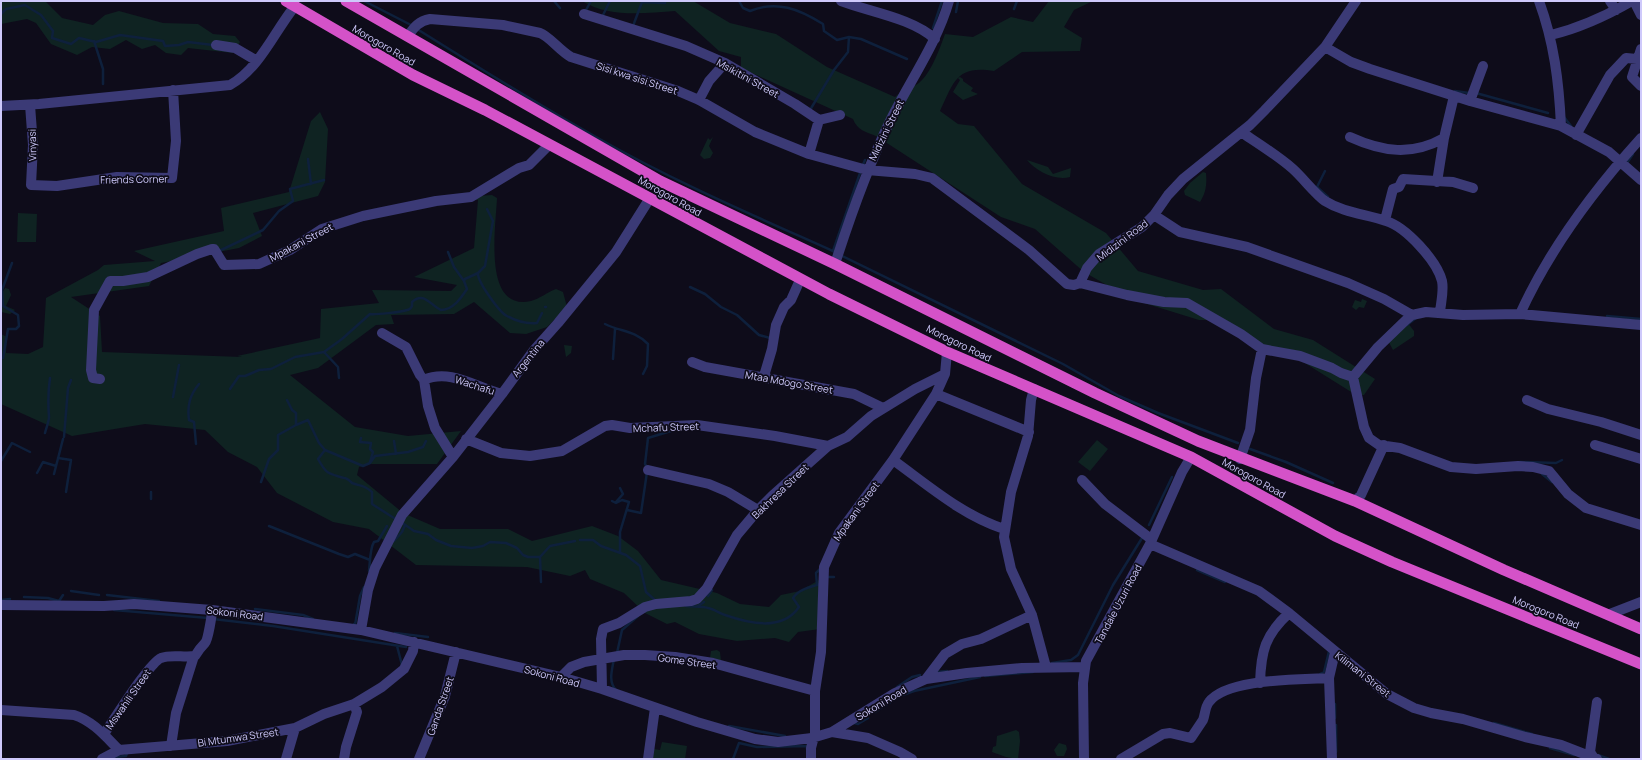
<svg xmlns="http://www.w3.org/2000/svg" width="1642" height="760" viewBox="0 0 1642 760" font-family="Manrope,sans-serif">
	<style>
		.green { fill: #0f2322 }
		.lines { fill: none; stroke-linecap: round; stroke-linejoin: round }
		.stream { stroke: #0e203c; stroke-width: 2.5 }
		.minor { stroke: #3b3a76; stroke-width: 10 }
		.trunk { stroke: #d452c8; stroke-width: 11 }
		.labels { text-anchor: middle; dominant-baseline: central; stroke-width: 3.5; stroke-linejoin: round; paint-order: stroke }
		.street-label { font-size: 10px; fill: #cec9fb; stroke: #0e0c1a }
	</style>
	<rect width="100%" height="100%" fill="#0e0c1a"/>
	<!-- green -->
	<path class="green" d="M1 1H45L62 18 93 25 105 15 119 11 163 23 198 24 213 34 235 36 240 42 233 53 188 48 181 55 166 53 155 45 142 49 126 40 110 49 92 47 77 55 51 44 36 23 27 19 1 24Z
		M582 1H693L730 23 776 34 827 67 895 97C903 89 915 88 922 80 932 70 940 48 945 34L973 37 1011 17 1033 22 1049 1H1093L1074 10 1064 27 1082 38 1080 51 1022 52 994 71C956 65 954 82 940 111L958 124 974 126 1022 184 1106 233 1138 271 1203 290 1221 289 1274 329 1313 340 1375 379 1364 395H1356L1292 355 1267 348 1215 320H1199L1131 299 1084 272 1035 229 1001 217 876 136C866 132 857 130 853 119L741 68V57L719 51 675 11C645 13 609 18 582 1Z
		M960 77 963 79V81L973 88 971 91 978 94 963 100 953 92 960 80 958 78Z
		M320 112 328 129 325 182 318 196 253 213 262 236 239 248 161 263 149 286 71 297 100 316 102 352 242 357 237 356 320 338 321 309 379 303 372 290 451 291 457 285 414 277 474 248 478 200 454 198 492 195 497 198C496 226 482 312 531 301 539 299 548 292 556 289L563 292 567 307 547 327 526 334 510 333 474 302 454 314 391 315 394 324 376 325 318 368 290 375 355 427 408 436 461 431 437 464H369L359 467 357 475 403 513 440 529H508L532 541 592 526 618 536 638 551 661 580 717 593 740 604 769 607 781 595 800 591 819 580 820 629 798 632 789 642 775 638 737 641 699 634 675 622 667 624 645 613 624 593 590 579 585 570 570 576 527 567 416 565 369 529 333 522 277 493 257 467 228 452 205 430 145 424 72 436 1 404V334L7 337 6 353 28 354 43 347 46 298 98 270 104 265 155 261 134 251 224 231 221 208 289 192 311 121Z
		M713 137 709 146 713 153 710 158 704 159 700 155 708 138 710 140Z
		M1027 160 1048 167 1053 174 1071 168 1070 177C1055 181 1036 171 1027 160Z
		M1203 172 1206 173C1207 184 1206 193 1200 202L1185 195 1184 191 1190 183Z
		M18 213 37 214 36 242H17Z
		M5 288 9 289 11 295 6 306 15 310 10 314 1 312V295Z
		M1362 299 1367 301 1364 308 1359 307 1356 310 1352 307 1355 300 1361 302Z
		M1407 322 1414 331V336L1393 350 1386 337Z
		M564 345 572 346 571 353 566 357Z
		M1097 440 1108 449 1090 471 1078 462Z
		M717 650 720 652 721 661 710 658 711 651Z
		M1016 730 1019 732 1020 741 1018 759 1006 757 992 752 993 747 996 746 997 736Z
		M662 742 687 746 685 759H652L654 749 660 750Z
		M1059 743 1066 745 1067 749 1064 756H1057L1054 750Z"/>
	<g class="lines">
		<!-- stream -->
		<path class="stream" d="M364 1 413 26
			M554 1 560 8
			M739 1 743 8 750 11C777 0 799 9 823 24L824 31 837 40 849 37 861 39 907 59
			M1014 9 1017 1
			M586 10 591 1
			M956 12 958 1
			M1 14 6 9 25 5 41 15 53 31 52 38 71 44 79 38 96 42 120 35 163 41 165 46 179 45 188 42 213 45
			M603 15 610 1
			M633 26 642 2 665 3V1
			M933 28 942 1
			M417 29C476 66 535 103 596 137 673 181 755 216 835 252
			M94 41 103 69V84
			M1455 91 1469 93
			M1476 93 1548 113
			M810 110 834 70 848 52 849 37
			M1564 117 1571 126
			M308 159 311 184
			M1627 163 1633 154
			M862 167 865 160
			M1325 171 1317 187 1328 197
			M219 251 263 230 279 211 293 201 290 189 324 180
			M833 251 860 173
			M448 252 454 267 464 281
			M840 255 1063 364 1119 396 1158 413 1238 443
			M478 273 485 266 491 232 493 221 487 209
			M690 287 705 294 721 307 737 315 759 335 770 338
			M545 307H546
			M1607 316 1641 319
			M605 324C621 332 634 330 648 344L647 366 643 374
			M1407 325 1416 318
			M324 352 342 339 370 314C374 315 402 312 407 310 409 310 411 308 412 306V302C424 291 430 305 441 310 453 310 461 298 467 289L464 281 465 279 478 273C477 281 499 312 507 316 516 321 527 324 537 323L542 313
			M3 358 8 329H16L19 326 18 315 3 306 2 290 12 263
			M613 359 615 329
			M230 389 239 376H245L259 370 271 369 295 357 324 352 338 367 339 378
			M173 397 179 365
			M287 400 292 410 296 413V425L308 420 319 443 325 450 318 459C327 475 328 473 344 478 347 478 350 481 352 483 362 487 363 484 372 492V504L397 520
			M45 433C46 429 49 421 49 417 48 404 48 391 50 378
			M64 437 68 388 71 380
			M361 438 360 442 371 443 370 449 373 452 370 462
			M394 441 396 454
			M196 444 194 422 189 420C187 405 190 395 199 384
			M1250 449 1286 462 1333 483
			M325 450 363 466 370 463 375 456 408 452 423 447 426 441
			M58 458 71 460 66 492
			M1 461 12 443 30 452
			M1520 462 1556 463 1562 460
			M647 467 645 464 648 438 671 431
			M37 473 43 462 56 466
			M54 474 63 439
			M1542 474 1552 482
			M261 482 269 459 278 450V435L296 425
			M151 492V499
			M612 501 616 503 622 500 629 502 620 532V552
			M616 502 623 494 620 488
			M627 510 641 513 647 472
			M401 522 414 531 428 534 436 540 451 546 472 548 483 546 490 542 506 543 517 548 523 555 528 557H540L550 546 575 541
			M1149 525 1172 477
			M269 526 339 554 348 557 355 554 370 560
			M580 540H593L601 546 626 555 640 566 646 592 656 601
			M394 541 402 532 405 525
			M540 557 541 582
			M1197 570 1225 582
			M369 571C370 562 370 548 374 542L378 541 387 526
			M827 577H834
			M817 585 816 573 821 568
			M71 591 99 595
			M107 595 159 601
			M708 596 712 590
			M24 597 48 598 59 601 63 595
			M1 600 10 599
			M686 606C693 607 701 606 708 608 714 609 719 613 725 615 748 623 782 632 799 607L793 598C799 589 811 587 820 584
			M698 606 704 602
			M255 609 303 615 313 619
			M114 610 208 618
			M213 619 273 626 406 647
			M354 624 355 625 360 596 364 587
			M395 633 428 637
			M397 646 402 665
			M617 653 622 630 638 616
			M614 659C612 670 608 682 616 690
			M1052 663 1071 660 1078 655 1113 585 1142 538
			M936 672 947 671
			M1320 674 1324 672 1329 651
			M985 676 1033 672
			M897 687 912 677 920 675
			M1335 704V718
			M875 712 900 696 914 691 980 677
			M854 723 858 724 868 718
			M1494 723 1532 734
			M1336 725V752
			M729 726 785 736
			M1550 748 1574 755
			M1598 755 1609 759
			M114 757 126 756 128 751
			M733 759 739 743 757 747 807 746V749"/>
		<!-- minor -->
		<path class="minor" d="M841 1C870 12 912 18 935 39
			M1539 1C1554 42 1559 82 1561 126
			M1610 1 1616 10
			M1634 1 1641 15
			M584 14 686 46 725 63 795 104 819 120 840 115
			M1551 35C1580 28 1606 16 1632 1
			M408 36C414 27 419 21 430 19L503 25 540 33C549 36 560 51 571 57L678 91 699 100 755 132 809 154 867 170 915 174 932 178 1029 250 1067 284 1074 285 1080 283 1087 268 1099 254 1142 227 1154 215 1168 195 1183 179 1250 125 1264 111 1325 47 1356 1
			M216 45 235 48 257 61
			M1325 47 1351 62 1370 69 1470 101 1561 126 1609 152 1641 180
			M1641 49 1632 77 1641 86
			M699 100 709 81 725 63
			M1470 101 1483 66
			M30 105 33 145 31 185 57 186 117 177 172 178 176 141 173 90
			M1 106 39 104 230 85C260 68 274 32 295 6
			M1241 132C1259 144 1277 155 1293 169 1303 178 1316 195 1325 201 1344 213 1365 214 1386 221 1406 227 1437 261 1442 281 1444 291 1441 302 1440 312
			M1576 135 1610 75 1626 58 1637 59
			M1350 137C1383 152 1412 156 1444 138L1454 96
			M809 154 819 120
			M1437 182 1444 138
			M1154 215 1180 232 1247 247 1348 283 1384 299 1412 315
			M1385 220 1393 189 1399 187 1403 179 1453 182 1473 188
			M835 264C851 214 868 166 891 119 911 79 937 43 949 1
			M1080 283 1127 295 1164 302 1187 303 1241 334 1262 349 1300 356 1332 368 1341 373 1353 377 1364 427 1369 438 1379 445 1400 448 1451 467 1476 469 1518 466 1533 467 1549 471 1568 494 1586 508 1641 525
			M1520 314C1550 248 1593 191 1641 138
			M382 333 406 347 420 375 424 380 428 406 435 428 453 457
			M692 362 705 367 854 394 883 408
			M764 376 772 349 776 325 784 307 791 300 800 280
			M1353 377 1378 347 1406 320 1412 315 1426 312 1463 315 1520 314 1641 325
			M100 379 93 378 91 370 94 310 110 281H123L148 277 197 254 212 249H214L224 265 259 264 290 250 322 229 363 216 436 201 471 197 519 168 529 165 549 145
			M424 380C450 368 477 388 502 394
			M1034 389 1031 400 1028 436 1011 492 1004 537 1011 569 1032 615 1046 667
			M936 394 1029 432
			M1527 400 1548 409 1601 422 1641 435
			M466 439 501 453 530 456 562 451 605 426 612 425 630 428 697 425 775 436 828 446
			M1595 445 1641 459
			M1240 459 1250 430 1256 378 1262 349
			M893 460C929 486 962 515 1004 529
			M648 470 709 484 728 492 758 510
			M1082 480 1105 504 1151 539
			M1355 501 1361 495 1384 445
			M1150 544 1259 591 1289 613 1387 694 1414 708 1431 713 1463 719 1525 737 1561 745 1597 759
			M1 605 104 606 134 604 212 610 361 630 561 677 602 689 697 722 755 739 778 742 812 738 832 732 895 693 926 679 967 673 1022 668 1085 667
			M1610 614 1641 602
			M361 630 368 590 375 568 402 515 453 457 502 394 534 350 558 323 616 252 650 198
			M561 677 571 667 584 662 624 655H645L675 657 713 663 815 691
			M926 679 945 654 962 644 981 639 1032 615
			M1260 683C1261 651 1265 635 1289 613
			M602 689 601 639 603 629 619 623 645 607 656 604 691 601 697 599 707 588 737 535 758 510 772 496 828 446 847 437 871 416 915 389 945 374
			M1 710 74 715C93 721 106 737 119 750
			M832 732 868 738 900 752 912 759
			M104 734C114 720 149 663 161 658 172 654 184 658 195 656 198 651 201 647 205 643 208 640 212 615 212 610
			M171 746 176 713 194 656
			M1594 758 1590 752 1597 702
			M102 759 119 750 227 741 295 728 324 714 354 704 382 687 404 669 413 651 414 642
			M286 759 295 728
			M344 759 346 747 357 712 354 704
			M419 759 445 696 456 652
			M648 759 655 708
			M811 759V748L815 733V691L821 652 824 567 839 533 893 460 936 394 945 374 947 352
			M1084 759 1083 683 1086 661 1150 544 1182 472 1191 457
			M1121 759 1163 734 1170 733 1191 738C1195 732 1199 726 1203 720 1205 715 1205 707 1209 702 1227 678 1300 680 1329 678
			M1332 759 1329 678 1335 652"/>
		<!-- trunk -->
		<path class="trunk" d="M286 1 413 75 485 110 829 294 947 352 1191 457 1335 536 1392 562 1641 664
			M346 1 660 181 835 264 1095 393 1198 441 1355 501 1504 570 1641 629"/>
	</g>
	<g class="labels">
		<!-- street labels -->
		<g class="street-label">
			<text transform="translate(384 45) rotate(30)">Morogoro Road</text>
			<text transform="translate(637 78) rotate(18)">Sisi kwa sisi Street</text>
			<text transform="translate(748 78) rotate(29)">Msikitini Street</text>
			<text transform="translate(886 130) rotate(-64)">Midizini Street</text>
			<text transform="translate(32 145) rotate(-91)">Vinyasi</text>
			<text transform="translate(134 179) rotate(-1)">Friends Corner</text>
			<text transform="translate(670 196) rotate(29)">Morogoro Road</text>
			<text transform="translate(1122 240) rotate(-37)">Midizini Road</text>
			<text transform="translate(301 242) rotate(-28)">Mpakani Street</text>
			<text transform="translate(959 343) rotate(26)">Morogoro Road</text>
			<text transform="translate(528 358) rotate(-51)">Argentina</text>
			<text transform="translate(789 382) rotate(10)">Mtaa Mdogo Street</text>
			<text transform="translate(475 385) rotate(18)">Wachafu</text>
			<text transform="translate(666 427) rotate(-2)">Mchafu Street</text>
			<text transform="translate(1254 478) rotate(29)">Morogoro Road</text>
			<text transform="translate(780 491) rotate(-44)">Bakhresa Street</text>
			<text transform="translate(856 511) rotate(-54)">Mpakani Street</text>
			<text transform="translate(1118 604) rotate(-62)">Tandale Uzuri Road</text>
			<text transform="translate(1546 612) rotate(22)">Morogoro Road</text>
			<text transform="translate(235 613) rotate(7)">Sokoni Road</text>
			<text transform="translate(687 661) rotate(8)">Gome Street</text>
			<text transform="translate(1363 674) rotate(38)">Kilimani Street</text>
			<text transform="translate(552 676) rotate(15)">Sokoni Road</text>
			<text transform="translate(128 699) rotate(-55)">Mswahili Street</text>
			<text transform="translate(881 703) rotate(-31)">Sokoni Road</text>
			<text transform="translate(440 706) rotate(-71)">Ganda Street</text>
			<text transform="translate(238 737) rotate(-8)">Bi Mtumwa Street</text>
		</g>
	</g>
	<!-- border -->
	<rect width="1642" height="760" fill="none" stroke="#cec9fb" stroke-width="4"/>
</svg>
